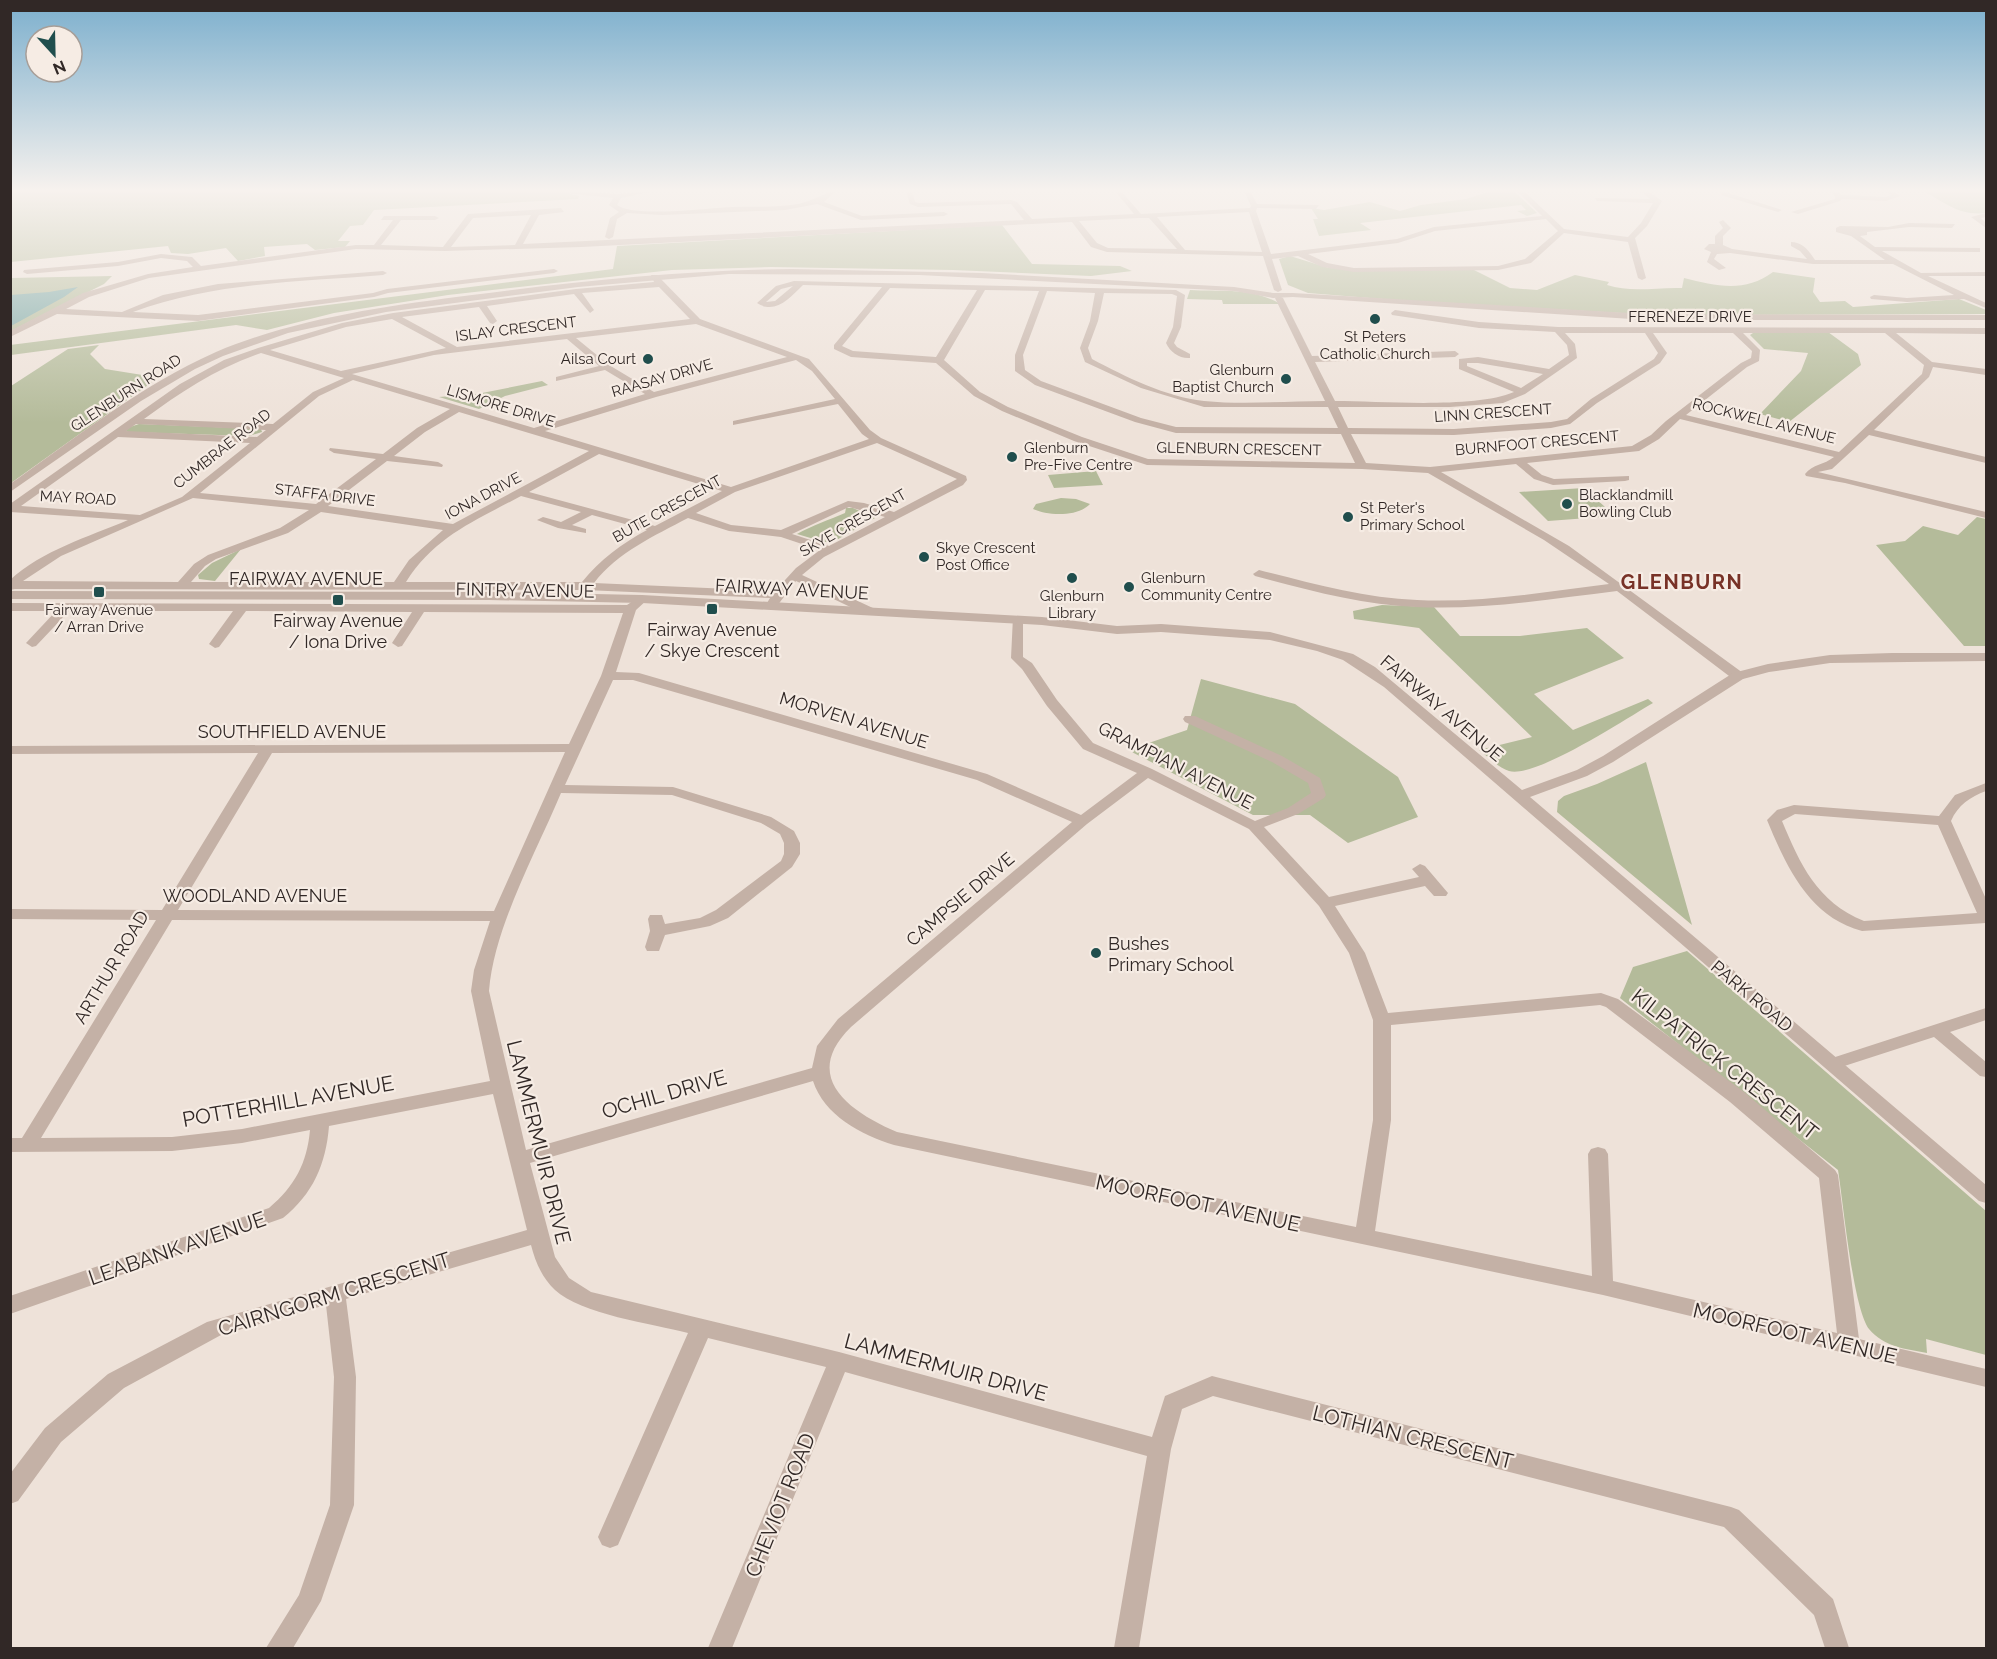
<svg xmlns="http://www.w3.org/2000/svg" width="1997" height="1659" viewBox="0 0 1997 1659" font-family="Raleway,sans-serif">
	<style>
		.green { fill: #b4bb9a }
		.water { fill: #7ba8a5 }
		.lines { fill: none; stroke-linecap: round; stroke-linejoin: round }
		.minor { fill: #c4b1a6; fill-rule: evenodd }
		.tertiary { fill: #c4b1a6; fill-rule: evenodd }
		.poi-dot { fill: #204e4d; stroke: #f6ece4; stroke-width: 2 }
		.labels { text-anchor: middle; dominant-baseline: central; stroke-width: 4.5; stroke-linejoin: round; paint-order: stroke }
		.far-street-label { font-size: 15px; fill: #312826; stroke: #f6ece4 }
		.far-poi-label { font-size: 15px; fill: #312826; stroke: #f6ece4; text-anchor: start }
		.street-label { font-size: 18px; fill: #312826; stroke: #f6ece4 }
		.poi-label { font-size: 18px; fill: #312826; stroke: #f6ece4 }
		.far-district-label { font-size: 20px; font-weight: bold; letter-spacing: 1.5px; fill: #783227; stroke: #f6ece4 }
		.near-street-label { font-size: 21px; fill: #312826; stroke: #f6ece4 }
	</style>
	<rect width="100%" height="100%" fill="#eee2d9"/>
	<!-- green -->
	<path class="green" d="M11 191H567L563 192 579 196 578 199 374 210 363 225 350 226 338 241H350L345 247 315 250 307 244 264 247 265 256 238 261 226 248 188 254 171 253 168 246 11 262Z
		M1491 191H1514L1537 213 1527 216 1517 211 1526 210 1521 205 1360 223 1371 230 1319 236 1313 219H1318L1311 208 1324 210 1370 202 1400 211 1421 205 1466 199Z
		M1923 191H1986V213C1959 216 1946 203 1923 191Z
		M1002 225 1032 264 1120 266 1132 271 1091 276 953 270 771 267 672 270 448 295 334 313 267 330 236 325 11 355 10 345 613 269 617 246Z
		M1290 256 1329 268 1474 270 1510 288 1537 290 1575 275 1609 282 1607 285C1631 293 1657 287 1682 288L1684 278C1716 286 1745 293 1773 272L1815 278 1813 292 1820 302 1845 301 1853 307 1959 299 1986 310V314L1657 315 1395 300 1308 293 1288 285 1279 259Z
		M112 276 104 284 11 331V278Z
		M1190 290C1221 292 1252 287 1280 304H1223L1222 300 1187 299Z
		M1828 332 1858 354 1861 365 1789 422 1760 414 1801 371 1808 353 1764 349 1750 335 1753 333Z
		M99 345 90 354 105 369 155 377V380L11 483V386L68 349Z
		M542 381 548 385 505 396 479 409 439 397 477 394Z
		M139 424 261 429 262 432 249 436 128 432 124 429Z
		M1096 471 1103 485 1054 488 1048 475Z
		M1584 488 1615 516 1548 521 1519 492Z
		M1061 498 1076 499 1090 504C1078 517 1048 516 1033 509L1036 504Z
		M846 508H853L875 518 833 542H824L797 534C813 525 829 520 845 513Z
		M1977 517 1986 519V646H1964L1876 545 1905 541 1923 526 1958 535Z
		M241 549 215 581 199 579 198 575 212 563Z
		M1382 605 1434 607 1460 636H1520L1587 628 1624 658 1534 694 1573 730 1648 699 1653 703C1627 718 1535 779 1509 771 1499 768 1487 756 1479 750L1532 737 1419 628 1354 619 1353 611Z
		M1201 679 1295 704 1398 777 1418 817 1348 843 1310 815H1253L1128 750 1187 730Z
		M1646 762 1692 925 1557 812 1558 801 1564 796 1597 784Z
		M1687 951 1986 1211V1355L1926 1339 1927 1353C1906 1349 1884 1347 1869 1329 1853 1308 1843 1201 1838 1170L1620 998 1633 967Z"/>
	<!-- water -->
	<path class="water" d="M78 287 64 297 11 326V295L49 292Z"/>
	<g class="lines">
		<!-- minor -->
		<path class="minor" d="M564 191 618 194 654 191 621 198 617 205C635 218 707 208 732 207 754 206 776 208 798 204 810 202 829 191 836 191L824 202 862 216 944 212 948 214 944 216 861 220 817 204 785 210 662 215 627 213 617 219 613 237 609 239 605 237 610 218 619 212 609 205 613 198 565 193Z
			M906 191H912L915 202 919 203 1011 200 1017 202 1032 219 1134 214 1115 191H1121L1141 214 1250 208 1251 206 1244 191H1250L1257 204 1319 205 1316 209 1257 208 1256 211 1271 254 1397 239 1434 227 1542 216 1517 191H1524L1564 229 1628 237 1641 223 1653 203 1597 201 1595 198 1650 199 1641 191H1648L1662 201 1647 226 1635 238 1646 278 1642 280 1638 278 1628 242 1564 233 1531 263 1498 270 1354 272 1322 267 1298 256 1272 259 1282 290 1278 292 1274 290 1263 256 1107 252 1091 247 1072 222 581 247 445 251 356 249 149 278 89 297 66 309 122 312 163 295 218 284 383 271 387 273 383 275C299 282 213 282 133 312L198 315 373 293 387 289 554 269 558 271 554 273 388 293 374 297 198 321 57 314 10 337V331L83 293 148 274 193 267 187 261 161 258 118 266 27 274 23 272 24 270 118 262 161 254 192 257 201 266 356 245H374L393 220H381L384 216H435L439 218 435 220H401L381 245 443 247 468 214 561 208 564 212 539 215 523 244 1024 220 1011 204 918 207 910 204ZM1249 212 1262 252 1185 250 1157 217ZM531 215 515 245 451 247 473 218ZM1139 218H1149L1177 249 1108 248 1097 243 1079 221ZM1546 219 1558 231 1525 259 1498 266 1354 268 1327 263 1308 254 1398 243 1435 231Z
			M1723 191H1730L1728 193 1782 210 1778 212 1721 195Z
			M1830 191H1836L1842 195 1886 197 1891 195 1886 191H1893L1900 196 1886 201 1842 199 1840 201 1798 214 1791 212 1835 199V196Z
			M1986 213V217L1981 218 1986 223V228L1971 217Z
			M1723 220 1731 228 1723 236V245L1732 249 1807 259 1800 251 1791 246V242C1803 242 1809 251 1815 260H1885L1851 236 1836 232V228L1840 226 1888 227 1909 223 1955 224 1952 228 1909 227 1867 232V235L1860 236 1875 247 1980 248V252H1977L1882 251 1921 273 1986 272V276H1928L1986 303V308L1964 299 1907 302 1871 299 1870 297 1874 295 1907 298 1954 295 1893 264H1813L1730 253 1717 254 1714 259 1726 268 1719 270 1707 262 1711 252 1704 249 1709 244H1715V236L1723 228 1719 222Z
			M651 275H657L700 319 809 359 870 430 881 438 966 476 967 480 963 485 824 557 802 575 875 609V615H867L796 581 777 606 773 607 767 603 770 598 585 590 15 589 10 590V580C43 550 88 537 128 520L10 512V504L180 384 224 360 258 348 342 323 393 313 576 289 654 282ZM659 287 690 319 457 347 402 317 479 307 490 323 493 324 497 321 487 306 574 294 590 313 594 310 582 293ZM392 319 446 348 341 371 270 350 346 327ZM696 324 787 357 654 392 609 365 576 338ZM567 339 599 366 556 377V381L605 370 645 394 534 428 352 374 434 355ZM261 353 344 378 313 392 273 424 144 419C181 392 217 368 261 353ZM796 360 812 371 835 399 733 421V425L838 404 862 434 869 439 731 487 545 431 656 397ZM353 380 450 409 417 428 383 454 330 448 329 450 334 453 376 459 316 504 200 493 319 396ZM459 412 589 451 453 524 328 506 387 461 442 467 443 465 438 462 394 456 425 432ZM136 424 266 430 257 437 126 431ZM118 437 250 443 182 497 140 515 21 506ZM877 443 957 479 894 512 864 503 848 501 781 530 731 525 696 513 735 492ZM599 454 722 491 655 526 529 492ZM521 496 581 512 561 522 543 517 537 520 558 528 586 533V529L572 525 592 515 647 530C621 544 600 560 582 582H406C435 536 475 521 521 496ZM193 498 309 510 280 528 208 555 194 564 178 582 23 581 61 556ZM849 507 885 517 829 546 792 534ZM321 512 443 530 409 560 394 582H191L205 566 216 559 288 533ZM688 518 729 531 781 537 820 550 796 568 775 591 594 583C618 552 654 536 688 518Z
			M794 281 1176 290 1185 295 1181 327 1174 343 1177 347 1190 354V358C1180 359 1170 352 1166 343L1173 327 1177 296 1172 294 1104 293 1098 321 1088 348 1092 359C1126 377 1166 397 1204 401 1244 405 1286 401 1325 401L1275 298 1279 296 1283 298 1312 356 1455 351 1459 354 1455 357 1315 362 1335 401C1381 401 1474 409 1514 392L1459 369V359L1478 357 1549 369 1569 355 1567 345 1555 332 1479 328 1392 315 1391 313 1395 310 1479 322 1558 327 1986 328V334L1896 333 1932 362 1986 369V375L1933 367 1929 377 1874 430 1986 457V463L1869 435 1832 469 1818 472 1986 512V518L1845 483 1806 476 1805 474C1813 464 1824 465 1834 457L1680 419 1659 439 1639 451 1527 463 1542 475 1554 479 1629 476V480L1625 481 1553 485 1534 479 1516 464 1441 472 1569 546 1743 673 1745 676 1743 679H1733L1617 591C1551 599 1483 610 1416 607 1362 605 1308 590 1255 576L1253 574 1259 570C1311 583 1363 598 1417 600 1481 603 1545 592 1609 584L1544 540 1428 473 1362 469 1147 465 1074 441 1002 411 974 396 936 363 851 357 834 349V345L882 287 803 285C790 298 775 315 757 303L776 286ZM793 286 775 301 766 302 781 289ZM890 288 977 290 936 357 853 351 842 346ZM985 290 1039 291 1015 355V371L1035 385 1135 422 1176 433 1341 434 1355 463 1148 459 1082 437 1008 407 980 392 944 360ZM1047 291 1095 293 1090 321 1080 348 1085 362 1141 388 1204 407H1328L1338 428 1176 427 1141 418 1041 381 1025 370 1023 355ZM1565 333H1645L1658 353 1654 359 1591 399 1567 419 1551 422 1454 429 1348 428 1338 407H1450L1503 403 1525 394 1577 358 1575 344ZM1653 333H1733L1752 351 1751 358 1741 363 1666 421 1651 435 1632 446 1430 467 1366 463 1351 434 1454 435 1551 428 1570 424 1597 403 1660 363 1667 353ZM1743 333H1885L1924 365 1922 374 1839 452 1686 415 1747 367 1759 361 1760 350ZM1467 363H1478L1543 374 1521 388 1467 366Z
			M642 595 648 599 636 610 616 672 639 673 987 774 1081 815 1137 773 1083 749 1047 706 1022 669 1011 658 1013 617H1021L1023 620V657L1032 663 1057 700 1093 743 1152 769 1255 821 1288 808 1311 793 1308 783 1272 762 1185 722 1183 719 1185 716H1195L1282 756 1320 778 1326 795 1324 798 1298 814 1264 827 1329 897 1419 877 1412 869 1420 864 1425 866 1448 893 1446 896H1434L1425 886 1335 906 1365 953 1388 1013 1601 993 1618 999 1744 1092 1835 1170 1838 1175 1859 1339 1986 1369V1387L1603 1295 894 1145C861 1135 824 1115 813 1081L530 1163 555 1257 569 1278 591 1292 839 1352 1152 1437 1165 1396 1212 1376 1731 1507 1739 1510 1833 1599 1849 1648H1825L1814 1615 1724 1527 1213 1396 1182 1409 1171 1449 1139 1648H1114L1147 1456 845 1372 732 1648H708L826 1367 708 1338 618 1545 610 1548 602 1545 598 1537 688 1333C653 1324 580 1314 555 1290 542 1278 535 1261 531 1245L346 1299 356 1377 354 1505 321 1601 293 1648H266L299 1595 330 1505 334 1377 326 1305 221 1335 124 1388 61 1442 18 1501 10 1504V1474L45 1428 108 1374 207 1322 527 1230 493 1094 329 1126C326 1164 313 1194 283 1218L10 1314V1296L269 1208C295 1186 307 1163 310 1130L242 1143 172 1151 10 1152V1138H22L156 920 10 919V909L162 910 258 753 10 754V746L569 744 601 676 623 613 424 612 402 646 398 647 392 643 412 612 246 611 219 647 215 648 209 644 233 611H69L36 646 32 647 26 643 56 611H10V603L627 605ZM613 680H633L977 780 1072 822 838 1019 817 1046 812 1068 526 1150 489 991C494 927 536 853 561 793L672 795 761 823 780 834 784 843V854L781 861 716 910 700 918 665 924 662 915H650L648 919 650 931 645 947 647 951H659L665 935 710 926 728 918 792 867 800 854V843L794 831 771 817 673 787 565 785ZM565 752 494 911 178 910 272 753ZM1148 778 1249 829 1319 906 1349 953 1373 1020V1120L1356 1227 897 1132C850 1112 800 1077 851 1027L1087 824ZM172 920 490 921 474 970 471 991 490 1081 242 1129 172 1137 41 1138ZM1600 1005 1606 1007 1730 1102 1819 1178 1837 1333 1613 1281 1608 1154 1605 1149 1598 1147 1591 1149 1588 1154 1592 1276 1375 1231 1391 1120V1025Z
			M1986 783V791C1970 797 1958 805 1951 821L1986 899V923L1862 931C1809 917 1786 866 1767 820L1777 810 1794 805 1939 816 1955 795ZM1795 814 1938 825 1977 913 1864 921C1817 902 1800 864 1782 821Z
			M1986 1008V1020L1950 1032 1986 1062V1077L1980 1076 1934 1037 1832 1070 1826 1068 1823 1064 1826 1060Z"/>
		<!-- tertiary -->
		<path class="tertiary" d="M792 269 982 273 1234 287 1273 293H1293L1647 314 1986 315V320H1647L1293 297 1273 298 1234 291 919 275 729 274 578 287 386 312 288 333 223 356 195 369 141 401 10 492V484C77 437 141 385 216 352 297 318 386 306 472 295 579 281 685 270 792 269Z
			M10 591 489 592 642 595 1042 617 1117 626 1161 624 1270 632 1353 654 1375 667 1522 790 1577 770 1603 756 1733 673 1768 664 1830 655 1892 653H1986V661L1830 663 1769 672 1743 679 1613 762 1587 776 1530 797 1986 1185V1203L1979 1201 1384 687 1343 660 1317 651 1270 640 1161 632 1117 634 1042 625 642 603 489 600 10 599Z"/>
	</g>
	<!-- sky -->
	<linearGradient id="sky" x2="0" y2="1"><stop stop-color="#7cafcd"/><stop offset="0.45" stop-color="#f7f2ee"/><stop offset="1" stop-color="#f7f2ee" stop-opacity="0"/></linearGradient>
	<rect width="1997" height="423" fill="url(#sky)"/>
	<!-- markers -->
	<g class="poi-dot">
		<circle cx="1375" cy="319" r="6"/>
		<circle cx="648" cy="359" r="6"/>
		<circle cx="1286" cy="379" r="6"/>
		<circle cx="1012" cy="457" r="6"/>
		<circle cx="1567" cy="504" r="6"/>
		<circle cx="1348" cy="517" r="6"/>
		<circle cx="924" cy="557" r="6"/>
		<circle cx="1072" cy="578" r="6"/>
		<circle cx="1129" cy="587" r="6"/>
		<rect x="93" y="586" width="12" height="12" rx="3"/>
		<rect x="332" y="594" width="12" height="12" rx="3"/>
		<rect x="706" y="603" width="12" height="12" rx="3"/>
		<circle cx="1096" cy="953" r="6"/>
	</g>
	<g class="labels">
		<!-- far-street labels -->
		<g class="far-street-label">
			<text x="1690" y="317">FERENEZE DRIVE</text>
			<text transform="translate(516 329) rotate(-7)">ISLAY CRESCENT</text>
			<text transform="translate(662 378) rotate(-16)">RAASAY DRIVE</text>
			<text transform="translate(126 393) rotate(-33)">GLENBURN ROAD</text>
			<text transform="translate(501 406) rotate(17)">LISMORE DRIVE</text>
			<text transform="translate(1493 413) rotate(-4)">LINN CRESCENT</text>
			<text transform="translate(1764 421) rotate(14)">ROCKWELL AVENUE</text>
			<text transform="translate(1537 443) rotate(-5)">BURNFOOT CRESCENT</text>
			<text transform="translate(222 449) rotate(-38)">CUMBRAE ROAD</text>
			<text transform="translate(1239 449) rotate(1)">GLENBURN CRESCENT</text>
			<text transform="translate(325 495) rotate(7)">STAFFA DRIVE</text>
			<text transform="translate(483 496) rotate(-28)">IONA DRIVE</text>
			<text transform="translate(78 498) rotate(3)">MAY ROAD</text>
			<text transform="translate(667 509) rotate(-29)">BUTE CRESCENT</text>
			<text transform="translate(853 523) rotate(-30)">SKYE CRESCENT</text>
		</g>
		<!-- far-poi labels -->
		<g class="far-poi-label">
			<text x="1375" y="337" text-anchor="middle">St Peters<tspan x="1375" dy="17">Catholic Church</tspan></text>
			<text x="636" y="359" text-anchor="end">Ailsa Court</text>
			<text x="1274" y="370" text-anchor="end">Glenburn<tspan x="1274" dy="17">Baptist Church</tspan></text>
			<text x="1024" y="448">Glenburn<tspan x="1024" dy="17">Pre-Five Centre</tspan></text>
			<text x="1579" y="495">Blacklandmill<tspan x="1579" dy="17">Bowling Club</tspan></text>
			<text x="1360" y="508">St Peter's<tspan x="1360" dy="17">Primary School</tspan></text>
			<text x="936" y="548">Skye Crescent<tspan x="936" dy="17">Post Office</tspan></text>
			<text x="1141" y="578">Glenburn<tspan x="1141" dy="17">Community Centre</tspan></text>
			<text x="1072" y="596" text-anchor="middle">Glenburn<tspan x="1072" dy="17">Library</tspan></text>
			<text x="99" y="610" text-anchor="middle">Fairway Avenue<tspan x="99" dy="17">/ Arran Drive</tspan></text>
		</g>
		<!-- street labels -->
		<g class="street-label">
			<text x="306" y="578">FAIRWAY AVENUE</text>
			<text transform="translate(792 589) rotate(3)">FAIRWAY AVENUE</text>
			<text transform="translate(525 590) rotate(1)">FINTRY AVENUE</text>
			<text transform="translate(1442 708) rotate(40)">FAIRWAY AVENUE</text>
			<text transform="translate(854 720) rotate(17)">MORVEN AVENUE</text>
			<text x="292" y="731">SOUTHFIELD AVENUE</text>
			<text transform="translate(1176 765) rotate(27)">GRAMPIAN AVENUE</text>
			<text x="255" y="895">WOODLAND AVENUE</text>
			<text transform="translate(960 899) rotate(-40)">CAMPSIE DRIVE</text>
			<text transform="translate(111 967) rotate(-59)">ARTHUR ROAD</text>
			<text transform="translate(1752 996) rotate(40)">PARK ROAD</text>
		</g>
		<!-- poi labels -->
		<g class="poi-label">
			<text x="338" y="620">Fairway Avenue<tspan x="338" dy="21">/ Iona Drive</tspan></text>
			<text x="712" y="629">Fairway Avenue<tspan x="712" dy="21">/ Skye Crescent</tspan></text>
			<text x="1108" y="943" text-anchor="start">Bushes<tspan x="1108" dy="21">Primary School</tspan></text>
		</g>
		<!-- far-district labels -->
		<g class="far-district-label">
			<text x="1682" y="582">GLENBURN</text>
		</g>
		<!-- near-street labels -->
		<g class="near-street-label">
			<text transform="translate(1725 1064) rotate(38)">KILPATRICK CRESCENT</text>
			<text transform="translate(664 1094) rotate(-16)">OCHIL DRIVE</text>
			<text transform="translate(288 1101) rotate(-10)">POTTERHILL AVENUE</text>
			<text transform="translate(539 1142) rotate(76)">LAMMERMUIR DRIVE</text>
			<text transform="translate(1198 1203) rotate(12)">MOORFOOT AVENUE</text>
			<text transform="translate(177 1248) rotate(-19)">LEABANK AVENUE</text>
			<text transform="translate(334 1294) rotate(-17)">CAIRNGORM CRESCENT</text>
			<text transform="translate(1795 1333) rotate(13)">MOORFOOT AVENUE</text>
			<text transform="translate(946 1367) rotate(15)">LAMMERMUIR DRIVE</text>
			<text transform="translate(1413 1437) rotate(14)">LOTHIAN CRESCENT</text>
			<text transform="translate(780 1505) rotate(-68)">CHEVIOT ROAD</text>
		</g>
	</g>
	<!-- border -->
	<rect width="1997" height="1659" fill="none" stroke="#312826" stroke-width="24"/>
	<!-- north arrow -->
	<g transform="translate(54 54) rotate(158)"><circle r="28" fill="#f6ece4" stroke="#a79e98" stroke-width="1.5"/>
	<path d="M0-4.5L10 22L0 15L-10 22Z" fill="#204e4d"/>
	<text y="-9" font-size="16" font-weight="bold" text-anchor="middle" fill="#312826">N</text>
	</g>
</svg>
